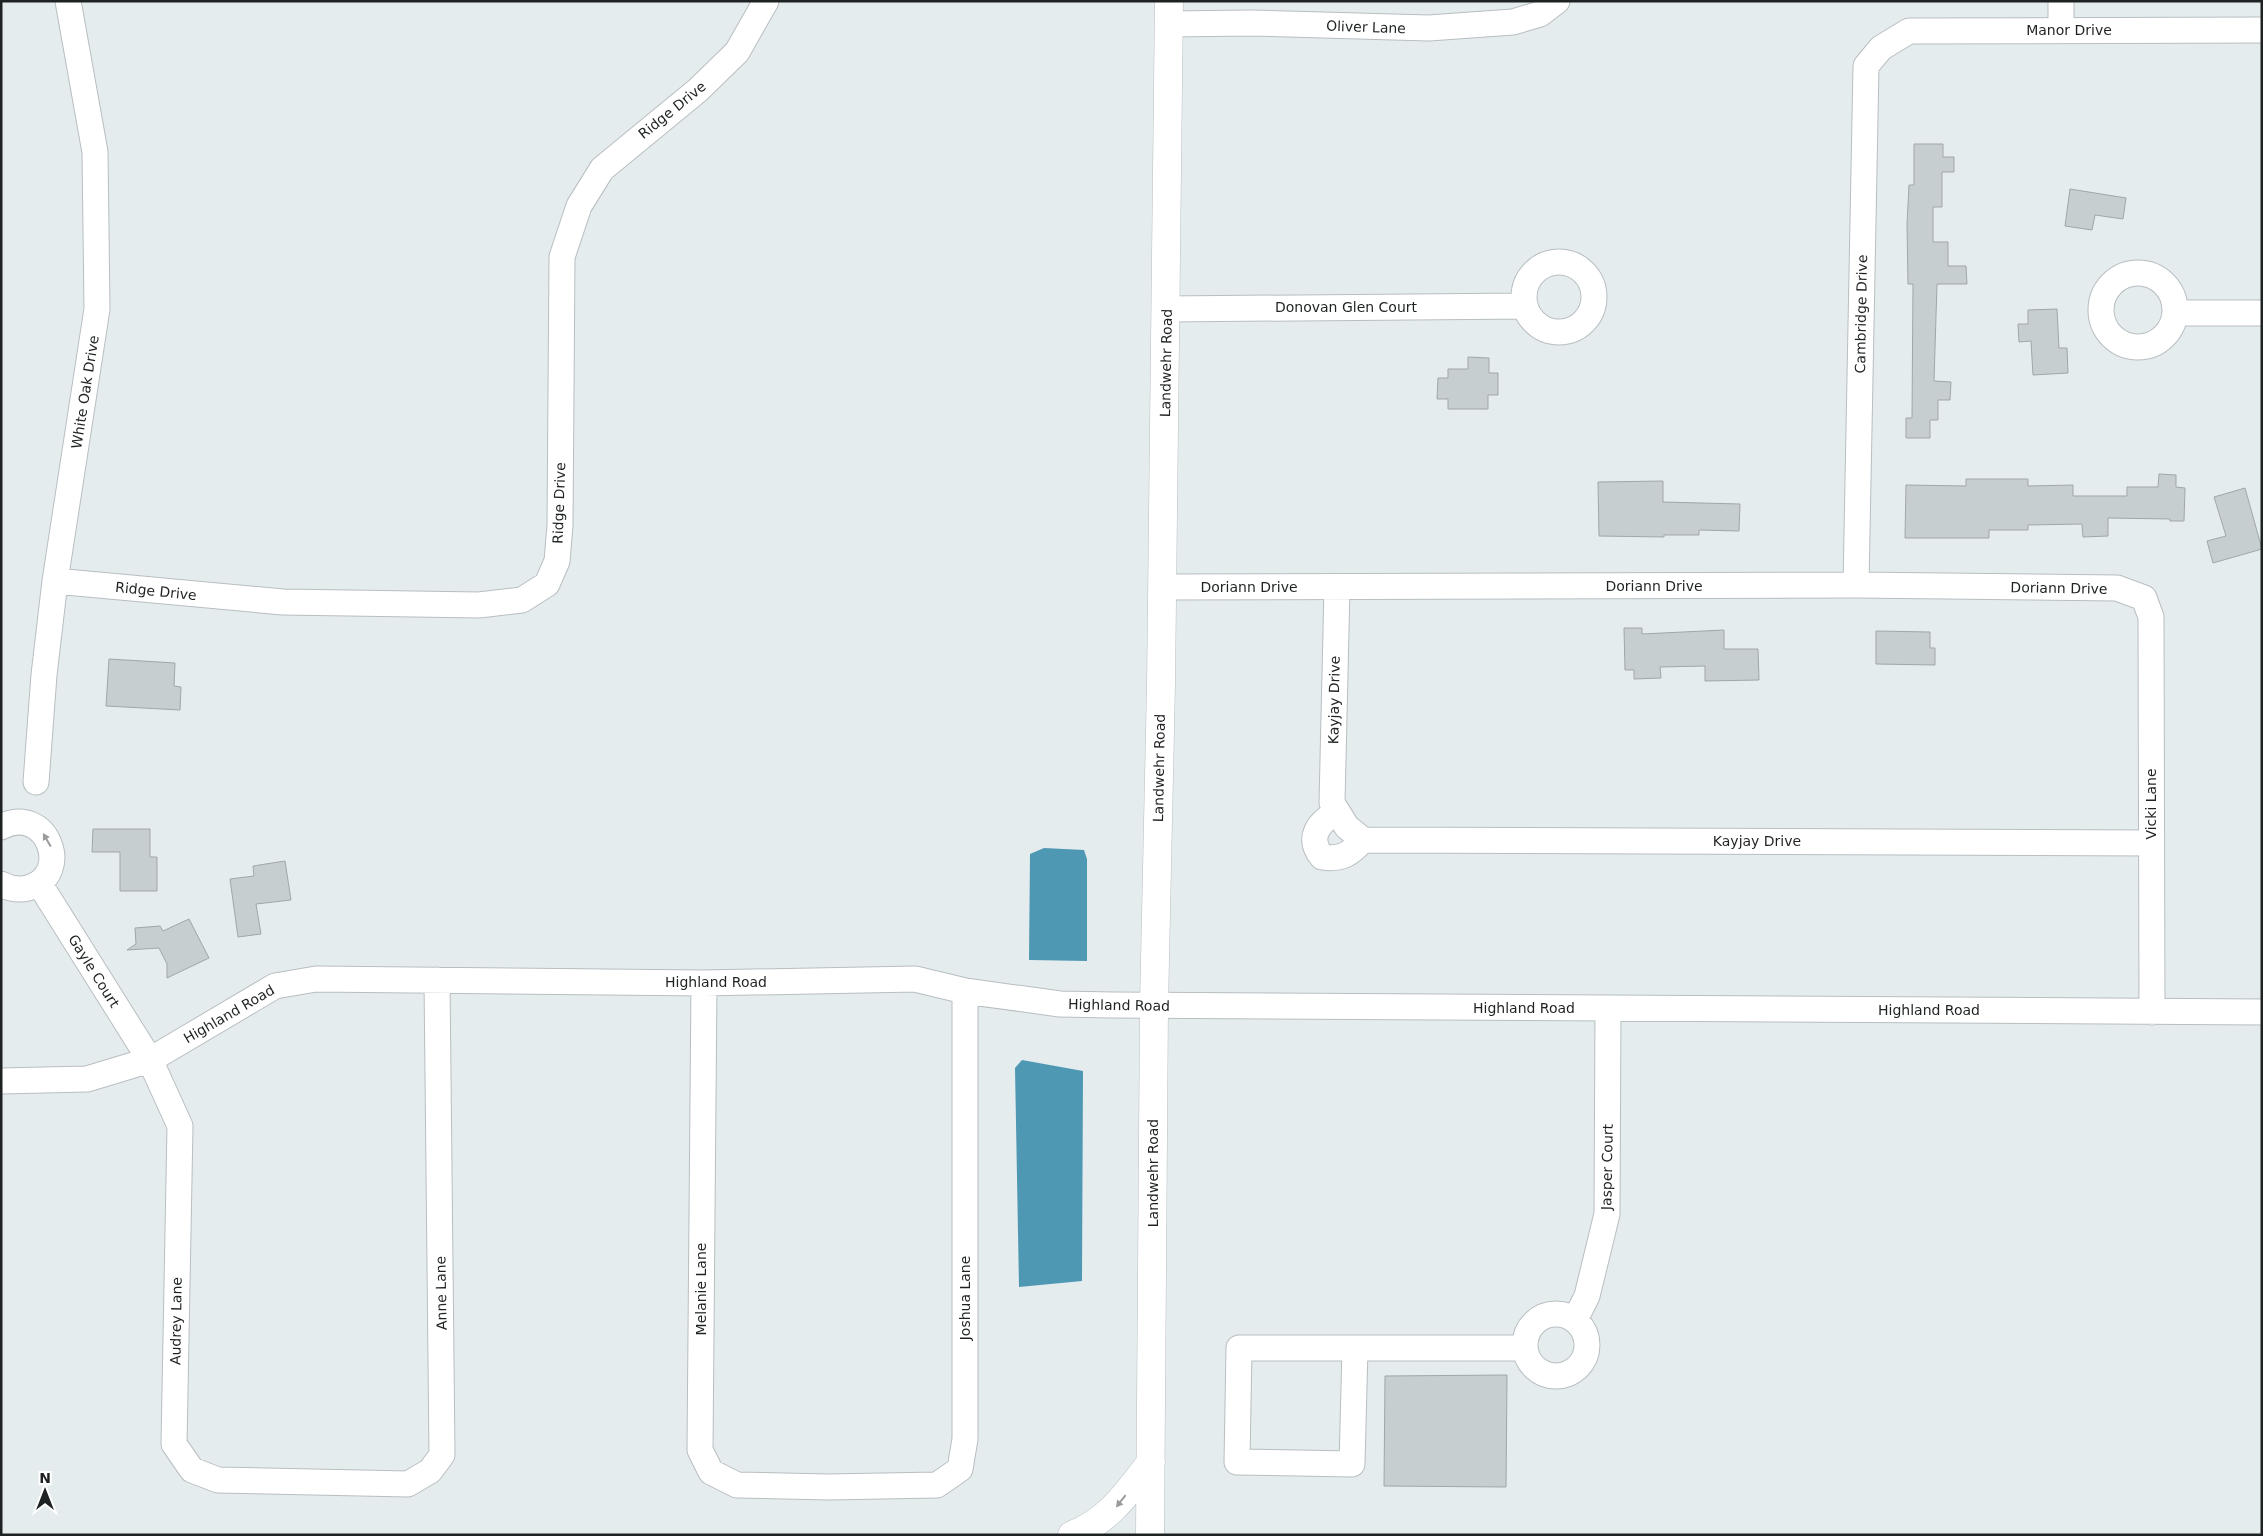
<svg xmlns="http://www.w3.org/2000/svg" width="2263" height="1536" viewBox="0 0 2263 1536" font-family="'DejaVu Sans',sans-serif">
	<style>
		.water { fill: #4e98b3 }
		.building { fill: #c7ced0; stroke: #a0a7a9 }
		.lines { fill: none; stroke-linecap: round; stroke-linejoin: round }
		.minor-casing { stroke: #b8bec1; stroke-width: 27 }
		.major-casing { stroke: #b8bec1; stroke-width: 29 }
		.minor { stroke: #fff; stroke-width: 25 }
		.major { stroke: #fff; stroke-width: 28 }
		.oneway { fill: #9a9c9c }
		.labels { text-anchor: middle; dominant-baseline: central; stroke-width: 4; stroke-linejoin: round; paint-order: stroke }
		.street-label { font-size: 14px; fill: #1f2223; stroke: #fff }
	</style>
	<rect width="100%" height="100%" fill="#e5ecee"/>
	<!-- water -->
	<path class="water" d="M1044 848 1084 850 1087 859V961L1029 960 1030 854Z
		M1022 1060 1083 1071 1082 1281 1019 1287 1015 1068Z"/>
	<!-- building -->
	<path class="building" d="M1914 144H1943V157H1954V172H1942V207H1933V242H1948V266H1966L1967 284H1937L1934 381 1951 382 1950 400H1938V420H1930V438H1906V418H1912L1913 284H1908L1907 225 1909 185H1914Z
		M2070 189 2126 198 2123 219 2095 215 2092 230 2065 226Z
		M2057 309 2059 348H2067L2068 373 2033 375 2031 341 2019 342 2018 324H2028V310Z
		M1468 357 1489 358V373H1498V395H1488V409H1448V399H1437L1438 378H1448V369H1468Z
		M2159 474 2176 475V487L2185 488 2184 521H2170V519L2108 518V536L2083 537 2082 524 2028 525V530H1989V538H1905L1906 485 1966 486V479H2028V486L2073 485V496H2127V487H2158Z
		M1663 481V502L1740 504 1739 531 1699 530V535H1664V537L1599 536 1598 482Z
		M2245 488 2262 549 2213 563 2207 541 2226 536 2214 497Z
		M1624 628H1642V634L1724 630V649H1758L1759 680 1705 681V666L1660 667 1661 678 1634 679V670H1625Z
		M1876 631 1930 632V648H1935V665L1876 664Z
		M109 659 175 663 174 686 181 687 180 710 106 706Z
		M93 829H150V857H157V891H120V852H92Z
		M285 861 291 900 256 904 261 934 238 937 230 879 254 876 253 866Z
		M189 919 209 958 167 978V964L159 948 127 950 136 944 135 928 160 926 163 931Z
		M1507 1375 1506 1487 1384 1486 1385 1376Z"/>
	<g class="lines">
		<defs>
			<path id="minor" d="M2061 1V29
				M1169 24 1250 23 1429 28 1513 22 1540 14 1557 1
				M1524 297a35 35 0 1 1 70 0a35 35 0 1 1-70 0Z
				M2101 310a37 37 0 1 1 74 0a37 37 0 1 1-74 0Z
				M1167 309 1525 306
				M2175 313H2262
				M55 581 283 602 479 605 522 600 547 584 557 561 560 525 562 257 579 206 602 169 698 90 737 52 766 1
				M1856 585 1866 66 1881 48 1909 31 2262 30
				M1162 587 1856 585 2117 588 2144 598 2151 617 2152 1012
				M1337 588 1332 803 1347 827 1363 840 2151 843
				M36 782 44 675 55 581 97 309 95 152 68 1
				M1337 812C1319 822 1306 837 1322 857 1342 860 1350 854 1363 840
				M1 827C47 803 74 875 28 888 19 890 10 889 1 884
				M39 883 150 1060 180 1126 174 1444 192 1470 218 1480 408 1484 430 1471 442 1455 437 980
				M704 983 700 1450 711 1472 737 1485 829 1487 937 1485 960 1469 965 1439V991
				M1 1081 87 1079 150 1060 275 986 316 979 704 983 915 979 965 991 1060 1004 1113 1005 2262 1012
				M1525 1345a31 31 0 1 1 62 0a31 31 0 1 1-62 0Z
				M1575 1320 1587 1296 1607 1214 1608 1008
				M1355 1348 1352 1464 1237 1462 1239 1348H1525"/>
			<path id="major" d="M1072 1535C1109 1521 1128 1492 1151 1462
				M1150 1535 1154 1006 1161 684 1169 1"/>
		</defs>
		<!-- minor casing -->
		<use href="#minor" class="minor-casing"/>
		<!-- major casing -->
		<use href="#major" class="major-casing"/>
		<!-- minor -->
		<use href="#minor" class="minor"/>
		<!-- major -->
		<use href="#major" class="major"/>
	</g>
	<!-- one-way arrows -->
	<defs><path id="oneway-solid" d="M-6-.8H1V-3.2L6.5 0L1 3.2V.8H-6Z" transform="scale(1.25)"/></defs>
	<g class="oneway">
		<use href="#oneway-solid" transform="translate(47 840) rotate(-120)"/>
		<use href="#oneway-solid" transform="translate(1121 1501) rotate(128)"/>
	</g>
	<g class="labels">
		<!-- street labels -->
		<g class="street-label">
			<text transform="translate(1366 27) rotate(2)">Oliver Lane</text>
			<text x="2069" y="30">Manor Drive</text>
			<text transform="translate(672 110) rotate(-39)">Ridge Drive</text>
			<text x="1346" y="307">Donovan Glen Court</text>
			<text transform="translate(1861 314) rotate(-89)">Cambridge Drive</text>
			<text transform="translate(1166 363) rotate(-89)">Landwehr Road</text>
			<text transform="translate(85 392) rotate(-81)">White Oak Drive</text>
			<text transform="translate(559 503) rotate(-88)">Ridge Drive</text>
			<text x="1654" y="586">Doriann Drive</text>
			<text x="1249" y="587">Doriann Drive</text>
			<text transform="translate(2059 588) rotate(1)">Doriann Drive</text>
			<text transform="translate(156 591) rotate(6)">Ridge Drive</text>
			<text transform="translate(1334 700) rotate(-89)">Kayjay Drive</text>
			<text transform="translate(1159 768) rotate(-89)">Landwehr Road</text>
			<text transform="translate(2151 804) rotate(-90)">Vicki Lane</text>
			<text x="1757" y="841">Kayjay Drive</text>
			<text transform="translate(94 971) rotate(58)">Gayle Court</text>
			<text x="716" y="982">Highland Road</text>
			<text transform="translate(1119 1005) rotate(1)">Highland Road</text>
			<text x="1524" y="1008">Highland Road</text>
			<text x="1929" y="1010">Highland Road</text>
			<text transform="translate(229 1014) rotate(-30)">Highland Road</text>
			<text transform="translate(1607 1167) rotate(-89)">Jasper Court</text>
			<text transform="translate(1153 1173) rotate(-90)">Landwehr Road</text>
			<text transform="translate(701 1289) rotate(-90)">Melanie Lane</text>
			<text transform="translate(441 1293) rotate(-91)">Anne Lane</text>
			<text transform="translate(965 1298) rotate(-90)">Joshua Lane</text>
			<text transform="translate(176 1321) rotate(-89)">Audrey Lane</text>
		</g>
	</g>
	<!-- border -->
	<rect width="2263" height="1536" fill="none" stroke="#1f2223" stroke-width="5"/>
	<!-- north arrow -->
	<g transform="translate(45 1491)" stroke="#ffffff" stroke-width="4" paint-order="stroke">
	<path d="M0-4L9 19L0 12L-9 19Z" fill="#1f2223"/>
	<text y="-8" font-size="14" font-weight="bold" text-anchor="middle" fill="#1f2223">N</text>
	</g>
</svg>
